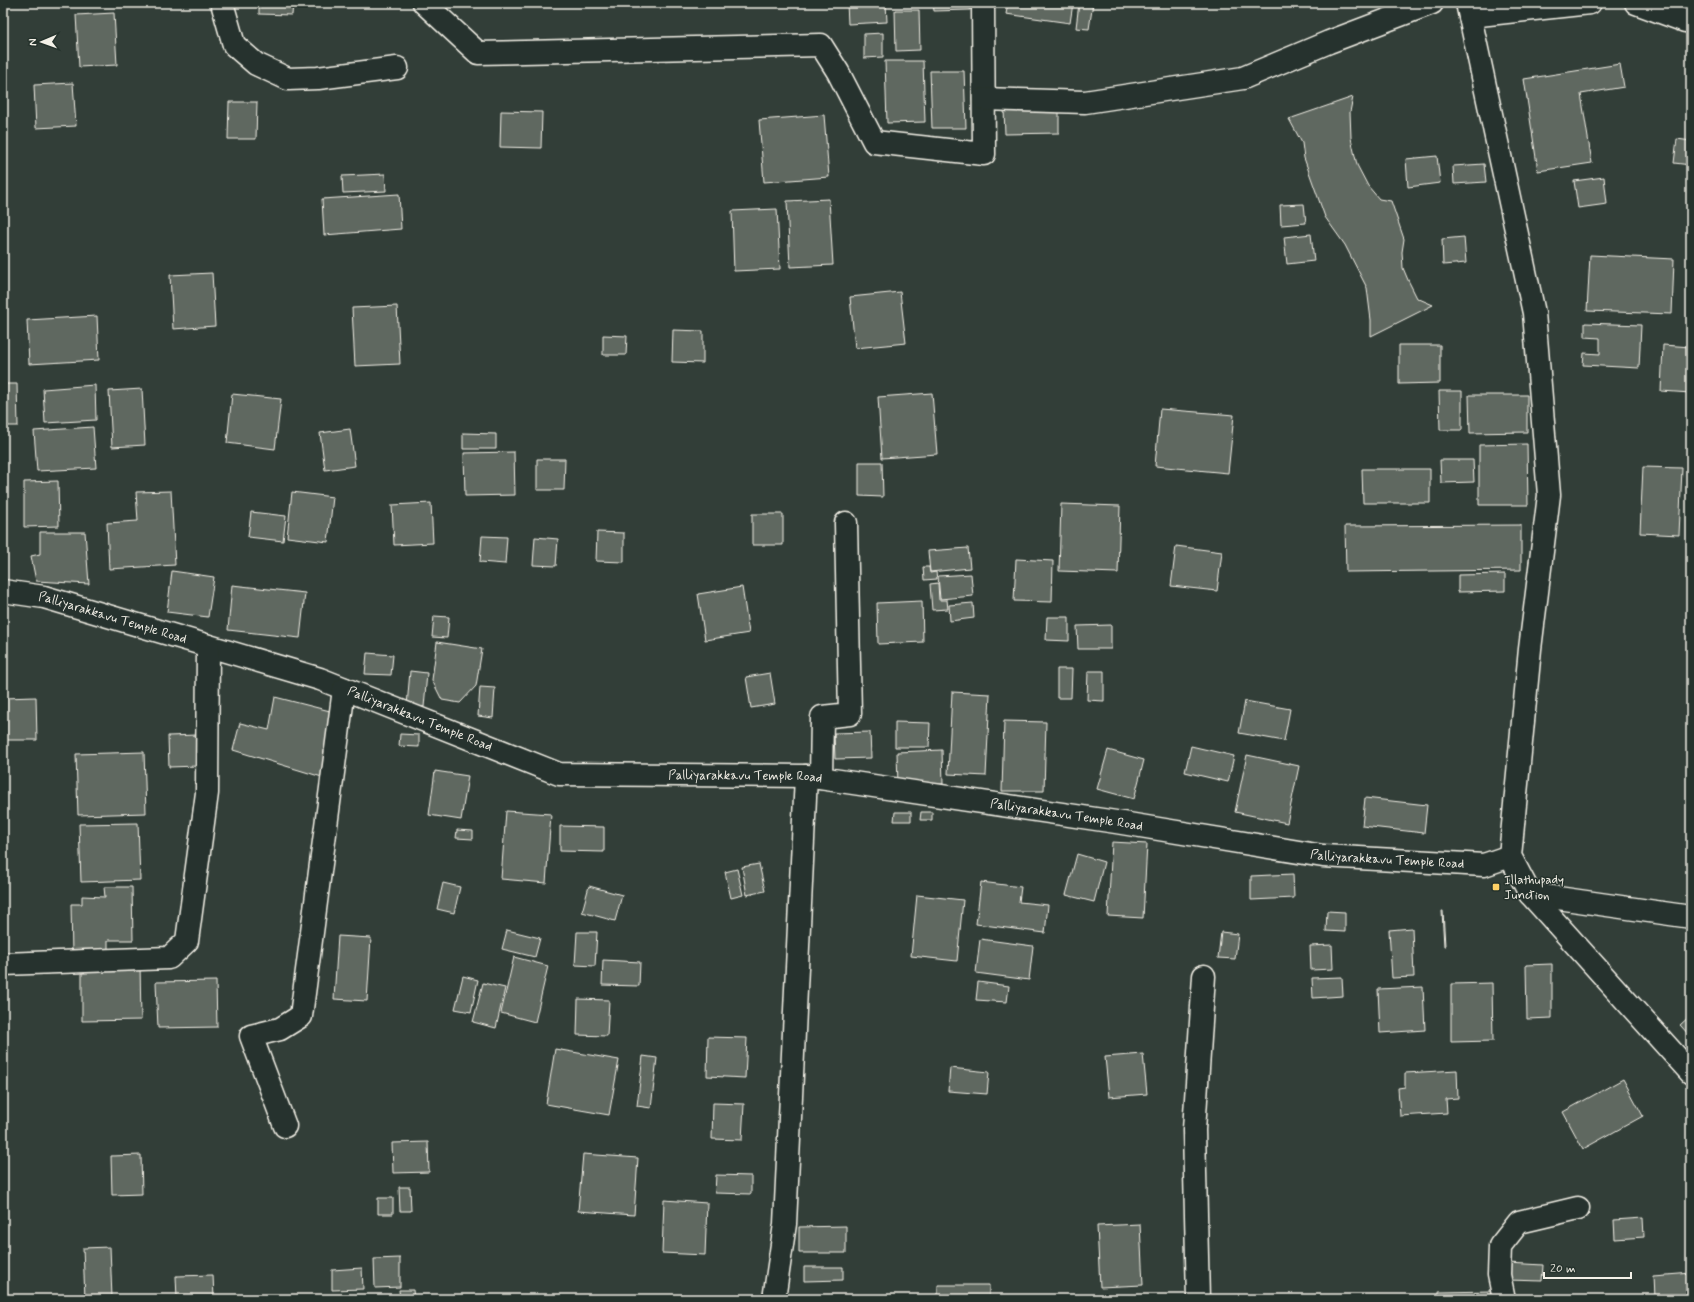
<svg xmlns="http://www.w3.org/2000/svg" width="1694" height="1302" viewBox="0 0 1694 1302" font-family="Mynerve,sans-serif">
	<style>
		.building { fill: #5f6861; stroke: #f4f1e8 }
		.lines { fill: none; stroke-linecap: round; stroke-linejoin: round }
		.minor-casing { stroke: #f4f1e8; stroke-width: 25 }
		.major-casing { stroke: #f4f1e8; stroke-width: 25 }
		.minor { stroke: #26332d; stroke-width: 22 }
		.major { stroke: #26332d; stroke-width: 22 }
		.poi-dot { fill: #ffd166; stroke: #26332d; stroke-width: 1.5 }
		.labels { text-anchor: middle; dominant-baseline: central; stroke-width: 3; stroke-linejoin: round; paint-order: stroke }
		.street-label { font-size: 13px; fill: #f4f1e8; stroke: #26332d }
		.poi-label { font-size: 13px; fill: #f4f1e8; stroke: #26332d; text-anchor: start }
	</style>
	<rect width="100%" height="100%" fill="#323e38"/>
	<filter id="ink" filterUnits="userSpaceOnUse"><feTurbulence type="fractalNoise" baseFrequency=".025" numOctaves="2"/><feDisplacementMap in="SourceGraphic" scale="8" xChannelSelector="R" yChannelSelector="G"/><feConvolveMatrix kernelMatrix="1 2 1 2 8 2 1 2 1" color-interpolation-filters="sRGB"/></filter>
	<g filter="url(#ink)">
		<!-- building -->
		<path class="building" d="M259 3H293L292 15 259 14Z
			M847 3H886L887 22 848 24Z
			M933 3H970V10L934 11Z
			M1008 3H1073L1070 23 1006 14Z
			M1079 3H1093L1089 29 1076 28Z
			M1661 3H1683V6Z
			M895 10H919L920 50 896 51Z
			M114 13 117 65 79 67 76 15Z
			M883 33V57L864 58V34Z
			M885 61H923L925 122 887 123Z
			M1620 64 1624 87 1581 94 1592 163 1538 171 1524 79Z
			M930 71H964L966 128H932Z
			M73 83 76 126 36 128 34 85Z
			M1353 97 1350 112 1351 138 1357 165 1368 186 1379 199 1391 201 1404 239 1402 252 1403 268 1408 280 1417 298 1433 305 1371 336V320L1367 288 1345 245 1325 217 1304 158 1302 143 1289 119Z
			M229 102H257L256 139H228Z
			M1059 108V133L1005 134 1004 109Z
			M501 111 542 112 541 148 500 147Z
			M824 115 829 177 764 182 759 120Z
			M1677 139 1691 141V165L1674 163Z
			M1437 156 1440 183 1408 187 1406 159Z
			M1484 164 1486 182 1454 184 1453 166Z
			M385 174 386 191 343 193 342 176Z
			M1604 177 1607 204 1578 208 1574 181Z
			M399 194 401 229 324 235 322 199Z
			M829 199 833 265 790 267 787 201Z
			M1304 204 1306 223 1281 225 1280 205Z
			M777 209 780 269 734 271 732 211Z
			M1311 234 1314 261 1287 264 1284 237Z
			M1464 237 1466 263 1443 265 1442 239Z
			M1590 255 1674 259 1672 314 1587 311Z
			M212 273 215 326 173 329 170 275Z
			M900 292 906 343 855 348 850 297Z
			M397 306 400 364 355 366 352 308Z
			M97 316 99 360 29 364 27 320Z
			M1585 323 1641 325 1639 368 1583 365 1584 353 1600 354V338L1585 337Z
			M673 330 703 331V363L672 362Z
			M603 335 627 336 626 355H603Z
			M1399 345H1440V383L1399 384Z
			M1663 345 1691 347V393L1661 391Z
			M3 384H17L18 426H3Z
			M95 385 96 420 45 423 43 389Z
			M142 389 145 445 112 447 109 391Z
			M1439 391H1462V430H1440Z
			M932 393 937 454 882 458 878 397Z
			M232 394 281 399 275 449 227 443Z
			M1469 395H1527V432L1470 433Z
			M1160 409 1234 415 1228 473 1155 466Z
			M93 427 96 468 37 471 34 431Z
			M350 429 355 466 325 470 320 433Z
			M463 433 496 434V449H463Z
			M1527 444 1528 505H1479V445Z
			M514 452 515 495 465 496 464 453Z
			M537 459H565L564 490H537Z
			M1440 460H1473L1474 482 1441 483Z
			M859 462H882L883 497 859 496Z
			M1643 467 1682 468 1679 535 1640 533Z
			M1362 469H1430V503H1363Z
			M58 481 59 526 24 527V482Z
			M171 491 175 565 109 569 107 523 138 521 136 492Z
			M292 492 333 497 328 542 287 537Z
			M431 503 433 543 394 545 392 505Z
			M1061 504 1120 506 1118 573 1059 571Z
			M251 512 286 516 283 541 248 537Z
			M752 514H783V545H752Z
			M1521 525V570L1346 572 1345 526Z
			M40 532H85L89 584 36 581 31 556 40 554Z
			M597 532 624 533V562L596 561Z
			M482 536 507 537 505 564 480 562Z
			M535 537 558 539 556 566 533 565Z
			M1176 546 1222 552 1217 591 1171 586Z
			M968 548 970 568 930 572 928 551Z
			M1016 559 1053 561 1052 602 1014 601Z
			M923 567H929L930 573 936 572 937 579 924 580Z
			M172 571 214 577 208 617 167 612Z
			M971 574 973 596 940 599 938 576Z
			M1505 574V591L1458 592V575Z
			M938 583 939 600H947L948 609 932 610 930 584Z
			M232 585 305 593 300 638 228 630Z
			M742 587 749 633 705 640 698 594Z
			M922 601 923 642 878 644 877 603Z
			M973 603 974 618 950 621 949 605Z
			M434 616 449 617 447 638 432 637Z
			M1047 617H1069V641L1046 640Z
			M1111 625V649H1078L1077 626Z
			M437 642 482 649 476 686 460 703 442 700 432 680Z
			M367 653 393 655 391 675 365 674Z
			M1057 669H1072L1071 698H1057Z
			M410 671 427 673 424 707 407 706Z
			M1088 671H1104V701L1087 700Z
			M770 673 775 704 751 708 746 677Z
			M480 687 495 688 493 718 478 716Z
			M952 692 990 694 986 776 948 774Z
			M36 697 37 740H3V698Z
			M275 697 330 711 322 777 233 750 240 723 269 730Z
			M1245 701 1290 709 1284 741 1239 733Z
			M1004 721 1046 722 1044 791H1002Z
			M895 722 930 723 929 747H895Z
			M870 732 871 758 835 759 834 733Z
			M400 734 419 735V747L399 746Z
			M197 735 198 766 169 767 168 736Z
			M1191 746 1234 756 1228 782 1185 772Z
			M942 750 943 784 898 785 897 752Z
			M1108 750 1144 760 1134 799 1097 789Z
			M144 752 146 813 78 815 76 754Z
			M1247 755 1299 766 1287 823 1235 812Z
			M435 771 468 776 461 820 429 815Z
			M1365 798 1427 805 1424 833 1362 826Z
			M506 811 551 814 546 883 501 879Z
			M895 812H911V821H894Z
			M921 812H932V820H920Z
			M138 823 140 880 81 882 79 824Z
			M560 826 604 827V852L560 851Z
			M457 830 473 831V839L456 838Z
			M1112 842 1147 844 1143 918 1108 916Z
			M1077 854 1104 862 1094 902 1066 895Z
			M759 864 765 891 747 895 742 867Z
			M737 869 743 895 731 898 725 872Z
			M1293 874 1294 898 1251 900V876Z
			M981 882 1021 887 1019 902 1048 905 1045 933 976 924Z
			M443 883 460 887 454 913 437 909Z
			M589 886 622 895 615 921 582 912Z
			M104 887H132L133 940H108V954L72 955 71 904H82V896L105 897Z
			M917 895 963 900 957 961 911 956Z
			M1327 911 1345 912V932L1326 931Z
			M1442 911H1443L1445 946H1444Z
			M1412 928 1414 977 1392 978 1389 930Z
			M507 930 540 938 535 957 502 949Z
			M577 932H597L595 966 575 965Z
			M1221 932 1238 934 1235 959 1218 958Z
			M338 936 371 938 367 1001 334 999Z
			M980 939 1033 946 1029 980 976 973Z
			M1332 945 1333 969 1311 970 1310 946Z
			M514 957 548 966 535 1022 501 1013Z
			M603 960 640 962 639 986 602 985Z
			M1552 964V1018L1527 1019 1526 965Z
			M82 965H140L141 1020 82 1021Z
			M463 976 478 980 471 1012 455 1009Z
			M1342 977 1343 996 1313 998 1312 978Z
			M216 981 217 1027 158 1028 156 982Z
			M978 982 1009 986 1007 1002 976 1000Z
			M483 983 505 988 496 1028 473 1022Z
			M1492 983 1493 1041 1451 1042V984Z
			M1423 987 1425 1030 1380 1033 1378 989Z
			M578 999 609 1000 607 1036 577 1035Z
			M1691 1015V1037L1680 1025Z
			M708 1037 747 1038 745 1078 707 1076Z
			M555 1049 619 1060 609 1115 546 1104Z
			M1143 1054 1147 1094 1109 1097 1105 1057Z
			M643 1056 657 1058 651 1108 637 1106Z
			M950 1068 989 1072 987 1094 948 1091Z
			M1457 1070 1458 1098 1446 1099 1447 1113 1400 1116 1398 1088 1405 1087V1073Z
			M1623 1079 1643 1116 1583 1149 1563 1112Z
			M713 1103 744 1104 742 1140 712 1139Z
			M428 1142 429 1172 393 1173 392 1143Z
			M583 1154 638 1158 634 1215 578 1211Z
			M141 1155 142 1194 112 1195 111 1156Z
			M716 1175 751 1176V1194L715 1193Z
			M399 1187H410L411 1211H400Z
			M378 1198H393V1214H378Z
			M664 1200 707 1203 705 1255 662 1253Z
			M1643 1218 1644 1237 1615 1239 1614 1220Z
			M1140 1224 1143 1285 1100 1287 1097 1226Z
			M846 1226V1253H799V1227Z
			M110 1247 112 1298 85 1299 83 1248Z
			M400 1258V1287L375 1288 374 1259Z
			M1508 1263 1543 1265 1542 1281 1508 1280Z
			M804 1267H843V1280L804 1281Z
			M362 1268 363 1289 332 1290V1270Z
			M1691 1273V1296L1654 1298 1653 1276Z
			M213 1275 214 1299H177L176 1276Z
			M938 1285H989V1299H938Z
			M399 1290H413L414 1299H400Z
			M1492 1291V1299H1439V1292Z
			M857 1297V1299H785V1298Z"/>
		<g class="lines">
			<defs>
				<g id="minor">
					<path d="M222 3 234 45 256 64 288 79 318 78 397 68"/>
					<path d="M424 3 478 53 821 45 838 72 874 142 984 154 983 3"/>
					<path d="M1636 3 1685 21H1691"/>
					<path d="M1470 16 1590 3"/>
					<path d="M984 99 1085 102 1243 78 1329 42 1432 3"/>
					<path id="s1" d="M3 591 44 597 320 679 559 774 806 776 1116 822 1323 856 1484 865 1510 856"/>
					<path d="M821 778 822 717 850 714 846 523"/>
					<path d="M1530 894 1691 917"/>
					<path d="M3 964 169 958 187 941 207 793 208 646"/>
					<path d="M285 1126 251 1036 280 1029 301 1016 344 689"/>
					<path d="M774 1299 785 1224 806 776"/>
					<path d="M1198 1299 1194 1130 1204 976"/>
					<path d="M1504 1299 1499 1275 1500 1246 1519 1222 1578 1208"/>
				</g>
				<path id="major" d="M1467 3 1534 313 1549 495 1530 649 1510 856 1530 894 1691 1073"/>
			</defs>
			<!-- minor casing -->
			<use href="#minor" class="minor-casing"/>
			<!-- major casing -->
			<use href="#major" class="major-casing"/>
			<!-- minor -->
			<use href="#minor" class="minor"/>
			<!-- major -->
			<use href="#major" class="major"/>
		</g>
	</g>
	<!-- markers -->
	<rect class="poi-dot" x="1492" y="883" width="8" height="8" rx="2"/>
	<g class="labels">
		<!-- street labels -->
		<g class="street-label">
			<text stroke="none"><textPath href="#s1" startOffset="113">Palliyarakkavu Temple Road</textPath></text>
			<text stroke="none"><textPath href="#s1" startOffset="437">Palliyarakkavu Temple Road</textPath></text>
			<text stroke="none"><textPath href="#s1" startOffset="773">Palliyarakkavu Temple Road</textPath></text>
			<text stroke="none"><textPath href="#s1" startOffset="1097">Palliyarakkavu Temple Road</textPath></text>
			<text stroke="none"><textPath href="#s1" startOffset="1421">Palliyarakkavu Temple Road</textPath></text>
		</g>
		<!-- poi labels -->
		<g class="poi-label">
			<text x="1504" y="880">Illathupady<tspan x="1504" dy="15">Junction</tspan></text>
		</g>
	</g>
	<!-- margin -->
	<rect width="1694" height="1302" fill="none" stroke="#26332d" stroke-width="16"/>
	<rect x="8" y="8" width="1678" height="1286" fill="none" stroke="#f4f1e8" stroke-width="1.5" filter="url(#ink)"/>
	<!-- north arrow -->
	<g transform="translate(42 42) rotate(268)" stroke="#26332d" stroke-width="3" paint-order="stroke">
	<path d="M0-3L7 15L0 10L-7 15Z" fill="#f4f1e8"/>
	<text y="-6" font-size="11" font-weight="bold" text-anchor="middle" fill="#f4f1e8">N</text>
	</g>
	<!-- scale -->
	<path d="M1544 1272v6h87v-6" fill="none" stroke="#f4f1e8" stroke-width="2"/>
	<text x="1550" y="1272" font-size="12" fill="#f4f1e8" stroke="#26332d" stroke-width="3" paint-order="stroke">20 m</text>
</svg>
